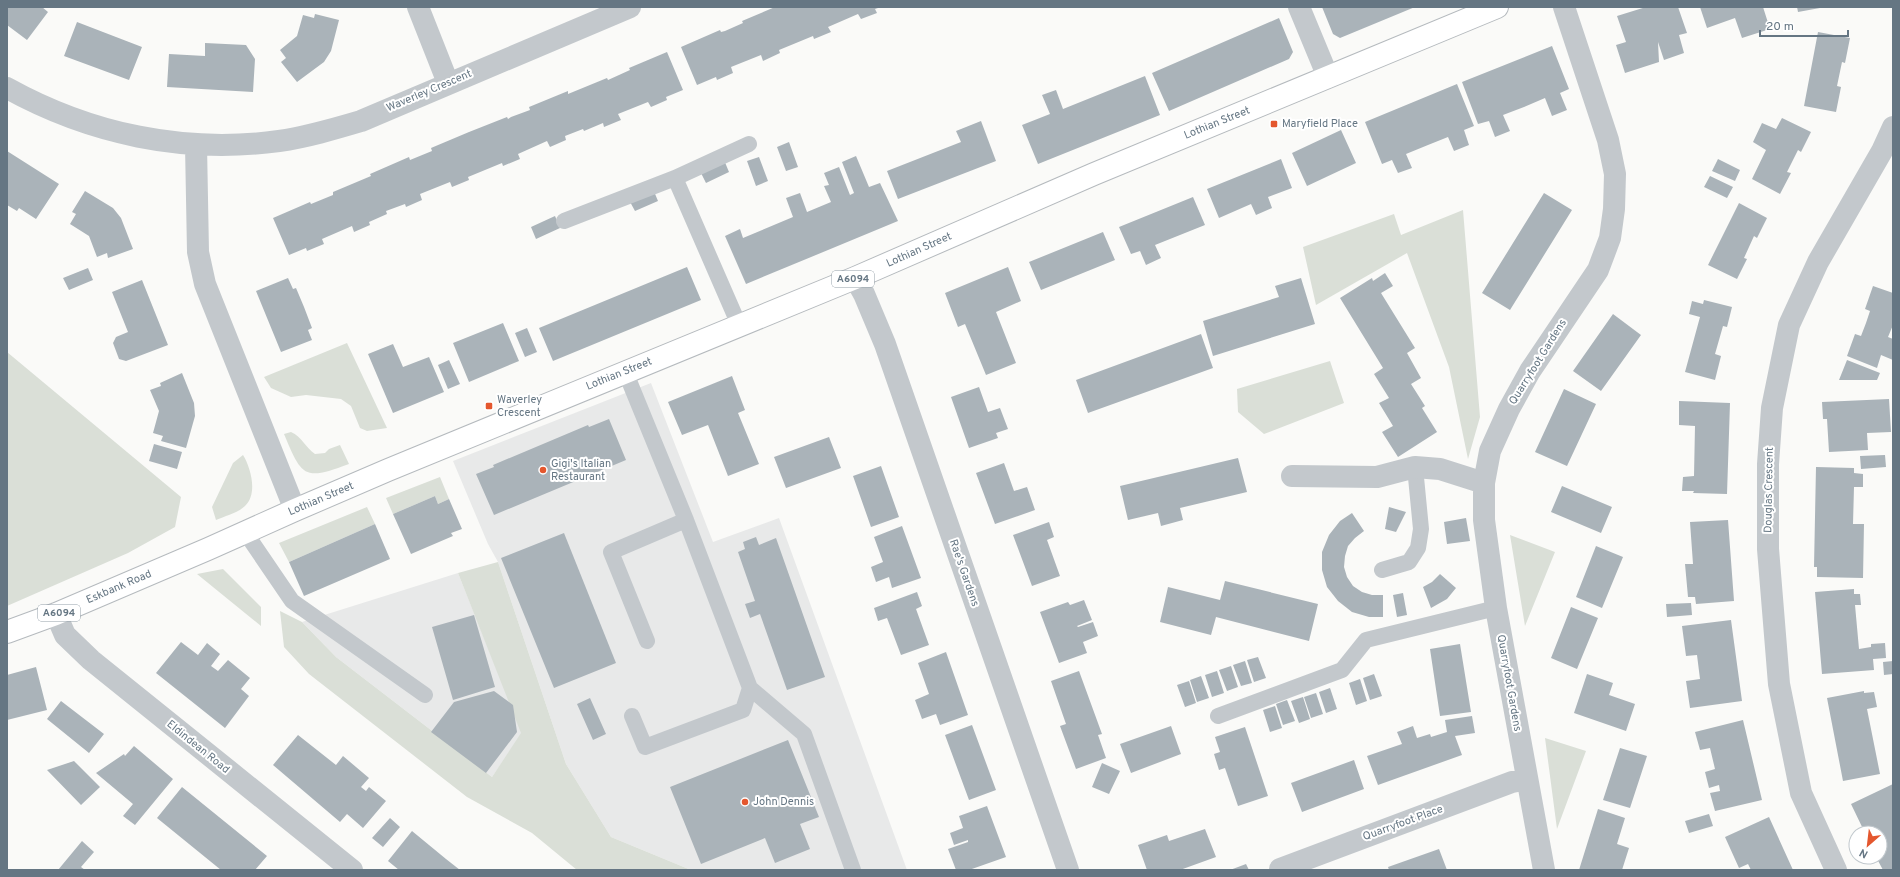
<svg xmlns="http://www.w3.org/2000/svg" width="1900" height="877" viewBox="0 0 1900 877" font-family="Overpass,sans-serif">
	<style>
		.built { fill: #e8e9e9 }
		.green { fill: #dadfd7 }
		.building { fill: #aab3b9 }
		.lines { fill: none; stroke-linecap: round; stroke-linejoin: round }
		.primary-casing { stroke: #b5babe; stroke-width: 24 }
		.service { stroke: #c3c8cc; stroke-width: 16 }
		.minor { stroke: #c3c8cc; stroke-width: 22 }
		.primary { stroke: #fff; stroke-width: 22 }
		.poi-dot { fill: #e4572e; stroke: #fff; stroke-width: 1.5 }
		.labels { text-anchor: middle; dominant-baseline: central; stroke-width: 4; stroke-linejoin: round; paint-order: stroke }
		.shield { fill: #fff; stroke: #939fa8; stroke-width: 1 }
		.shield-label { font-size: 10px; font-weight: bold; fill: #657683 }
		.street-label { font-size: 11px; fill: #657683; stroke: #fff }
		.poi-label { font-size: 11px; fill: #657683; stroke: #fff; text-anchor: start }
	</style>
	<rect width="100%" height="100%" fill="#fafaf8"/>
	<!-- built -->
	<path class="built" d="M651 383 713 542 779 518 907 870H691L611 837 566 764 498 562 488 544 453 461Z
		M458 573 522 733 492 777 336 657 302 622Z"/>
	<!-- green -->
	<path class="green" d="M1463 210 1480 417 1468 459 1449 367 1407 253 1316 305 1303 247 1394 214 1401 235Z
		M347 343 387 428 367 431 360 428 351 406 341 399 306 395 291 397 271 388 264 377Z
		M7 352 181 497 175 527 128 553 7 606Z
		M1330 361 1344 403 1264 434 1238 412 1237 389Z
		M291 432C302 437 305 447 315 454L325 453 329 449 340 445 349 464C304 481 302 477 284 434Z
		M243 455C251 468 258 494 245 506 238 513 225 516 216 520L212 507 233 463Z
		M440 477 449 499 438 504 435 496 393 514 386 498Z
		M367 507 375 524 289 562 279 543Z
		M1510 535 1555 552 1525 626Z
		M498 562 566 764 611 837 691 870H577L532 833 467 797 309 674 284 647 280 611 302 622 336 657 492 777 521 733 458 573Z
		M223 569 261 607V626L197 574Z
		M1545 738 1586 751 1557 829Z"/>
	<!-- building -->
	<path class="building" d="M7 7H42L48 12 27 40 7 25Z
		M775 7H881L875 9 877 13 861 19 858 14 828 27 831 32 814 39 813 36 779 50 780 53 763 61 761 55 731 67 733 73 717 80 716 77 697 85 681 47 720 30 721 32 725 31 743 23 742 21Z
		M1322 7H1415L1340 38 1333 34Z
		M1646 7H1678L1687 33 1679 35 1684 53 1664 60 1658 42 1659 62 1625 73 1616 45 1626 42 1617 16Z
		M1700 7H1763L1770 29 1742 38 1735 18 1707 28Z
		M1797 7H1820V8L1798 12Z
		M315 14 339 20 331 51 324 62 297 82 281 62 286 58 280 50 297 36 303 15 314 18Z
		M1279 18 1293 52 1289 59 1169 111 1152 73Z
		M77 22 142 47 129 80 64 56Z
		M1818 32 1850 38 1845 63 1842 62 1837 86 1841 87 1836 112 1804 106Z
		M205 43 246 45 255 59 253 92 167 87 169 54 205 56Z
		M1552 46 1569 89 1560 93 1567 110 1552 116 1545 98 1524 107 1503 115 1510 131 1495 137 1489 121 1478 124 1462 82Z
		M667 52 683 90 666 97 667 100 651 107 648 102 618 114 621 120 604 127 603 123 584 131 583 129 565 136 566 140 550 147 547 141 518 154 520 159 503 166 502 163 468 177 469 180 452 187 450 182 420 194 422 200 406 207 405 204 386 211 387 214 369 222 370 225 354 232 352 226 322 239 324 244 307 251 306 248 289 255 273 218 310 202 311 204 333 195V192L371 176 370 174 409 157 410 160 432 151 431 148 469 132 507 117 508 119 511 117 530 110 529 107 568 91V94L607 78 608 80 630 70 629 68Z
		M1145 76 1160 115 1038 164 1022 125 1050 114 1042 95 1056 90 1063 109Z
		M1457 84 1474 126 1464 130 1469 145 1454 151 1448 137 1428 145 1406 154 1412 168 1398 173 1392 160 1382 164 1365 122Z
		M1782 118 1811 132 1801 152 1798 150 1787 172 1791 173 1780 194 1752 179 1766 150 1753 142 1762 123 1776 129Z
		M981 121 996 161 898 199 887 171 961 142 956 131Z
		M1341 130 1356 163 1307 186 1292 153Z
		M789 142 798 167 786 171 777 147Z
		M7 151 59 184 36 219 19 208 17 211 7 205Z
		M856 156 869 187 880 183 898 221 746 284 725 236 740 229 743 238 793 217 786 198 800 193 807 212 831 202 824 186 829 185 824 173 839 167 850 195 854 193 842 162Z
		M759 157 768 181 756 186 747 161Z
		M1281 159 1292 188 1268 197 1272 208 1256 215 1251 204 1219 218 1207 189Z
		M1718 159 1740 170 1735 181 1712 171Z
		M724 160 729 172 706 183 700 171Z
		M1710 176 1733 187 1727 198 1704 187Z
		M653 189 658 201 635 211 629 200Z
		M85 191 113 208 121 218 133 249 108 258 107 253 97 257 89 236 70 224 76 214 72 212Z
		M1544 193 1572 210 1510 310 1482 293Z
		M1193 197 1205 225 1155 245 1161 258 1146 265 1140 251 1131 254 1119 227Z
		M1739 203 1767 218 1757 238 1754 236 1744 258 1747 259 1737 279 1708 265Z
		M555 216 560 228 536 239 531 227Z
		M1103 232 1115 260 1041 290 1029 262Z
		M687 267 701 300 553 361 539 328Z
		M1008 267 1021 301 996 312 1016 363 986 375 965 324 958 327 945 293Z
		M88 268 93 280 69 290 63 278Z
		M1385 273 1393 286 1381 293 1415 348 1407 353 1421 378 1411 384 1425 406 1422 408 1437 432 1398 457 1382 432 1393 426 1379 403 1389 398 1374 374 1383 368 1340 298 1372 278 1373 281Z
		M288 278 293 289 296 288 304 307 312 328 308 330 312 340 281 352 256 291Z
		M1301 278 1315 324 1213 356 1203 321 1279 297 1275 286Z
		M142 280 168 345 126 361 119 359 113 343 116 337 128 332 112 292Z
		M1873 286 1893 293V325L1888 337 1893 339V360L1881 355 1877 368 1847 356 1855 334 1861 336 1866 323 1870 311 1865 309Z
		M1704 300 1732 307 1727 327 1723 326 1715 354 1721 356 1715 380 1685 372 1700 317 1689 314 1692 301 1703 304Z
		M1613 314 1641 335 1601 391 1573 371Z
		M503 323 519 361 469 382 453 343Z
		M527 328 537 352 525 357 515 333Z
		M1201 334 1213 368 1088 413 1076 380Z
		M393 344 403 367 429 357 444 392 393 413 368 354Z
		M449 360 460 384 448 389 438 365Z
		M1847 360 1880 373 1877 380H1839Z
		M182 373 194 403 195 416 186 448 161 441 163 436 153 433 159 411 150 390 161 386 160 383Z
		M732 376 745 410 738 413 759 464 728 476 708 425 682 435 668 402Z
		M979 387 988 412 1000 408 1008 429 996 433 998 438 969 448 951 397Z
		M1564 389 1596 404 1567 466 1535 452Z
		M1889 399 1891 432 1867 433 1868 450 1829 452 1827 419H1823L1822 402Z
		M1679 401 1730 403 1727 494 1693 493 1694 491H1682L1683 477 1694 476 1695 426 1679 425Z
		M609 419 626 460 494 515 476 474 494 467 493 465 588 425 589 427Z
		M829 437 841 468 786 488 774 457Z
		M154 444 182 452 177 469 149 461Z
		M1885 455 1886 467 1861 469 1860 456Z
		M1238 458 1247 492 1180 508 1183 520 1161 526 1158 513 1128 520 1120 486Z
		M1004 463 1014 491 1027 487 1035 510 995 524 976 473Z
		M881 466 899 517 871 527 853 476Z
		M1816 467 1854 468V473L1863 474V487H1854L1853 524H1864L1863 578 1817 577V567H1814Z
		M1562 486 1612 507 1601 533 1551 512Z
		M435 496 438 504 449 499 462 529 451 533 453 536 411 554 393 514Z
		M1389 507 1406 512 1396 532 1385 529Z
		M1352 513 1364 531 1355 538 1348 546 1345 556 1344 567 1347 577 1353 586 1362 592 1372 595H1383V617H1369L1352 612 1338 601 1327 587 1322 570V552L1329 535 1340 521Z
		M1466 518 1470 541 1447 544 1444 522Z
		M1728 520 1734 601 1696 604 1695 597H1688L1685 564H1693L1690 522Z
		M1049 522 1054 537 1047 540 1060 576 1032 586 1013 535Z
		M375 524 390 559 304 596 289 562Z
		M902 526 921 578 892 588 889 577 876 582 871 567 883 562 874 537Z
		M564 533 616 663 554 688 501 558Z
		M756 537 759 545 776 538 825 677 787 690 760 614 750 618 745 604 755 601 738 552 745 549 743 542Z
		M1596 546 1623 557 1602 608 1576 597Z
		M1440 574 1456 588 1447 599 1431 608 1423 587 1432 582Z
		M1225 581 1318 604 1309 641 1216 617 1211 635 1160 622 1168 587 1220 600Z
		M1854 589V594H1860L1861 605H1855L1859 649 1871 647V644L1885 643 1886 658 1873 659 1874 670 1822 674 1815 592Z
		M917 592 922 606 916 609 929 645 901 655 887 618 878 621 874 608Z
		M1403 593 1407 615 1397 617 1393 595Z
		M1084 600 1092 620 1077 626 1078 627 1093 622 1098 636 1083 642 1087 653 1059 663 1040 612 1068 602 1070 605Z
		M1691 603 1692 615 1667 617 1666 604Z
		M1571 607 1598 618 1577 669 1551 658Z
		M474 615 495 687 453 700 432 627Z
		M1731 620 1742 701 1690 708 1686 681 1700 679 1697 655 1686 656 1682 626Z
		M181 642 198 655 207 643 220 654 211 666 218 671 228 660 250 678 241 689 249 696 225 728 156 673Z
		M1460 644 1471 712 1440 716 1430 649Z
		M946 652 968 715 940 725 936 714 922 719 915 700 929 694 918 663Z
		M1258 657 1266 678 1254 682 1247 660Z
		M1245 661 1252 683 1241 686 1233 665Z
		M1893 661V674L1884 675 1883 662Z
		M1231 666 1238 687 1227 691 1219 670Z
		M36 667 47 710 7 720V675Z
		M1079 671 1102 734 1098 735 1106 758 1076 769 1060 726 1066 724 1051 681Z
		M1217 671 1224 693 1212 697 1205 675Z
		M1374 674 1382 696 1370 700 1363 678Z
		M1587 674 1613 683 1609 695 1635 704 1626 731 1574 713Z
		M1201 676 1209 698 1197 702 1190 680Z
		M1360 679 1367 701 1356 705 1349 683Z
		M1189 681 1196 703 1185 707 1177 685Z
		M1330 688 1337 709 1326 713 1319 692Z
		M494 691 513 705 517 732 486 773 431 732 454 702Z
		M1864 691V693L1874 692 1877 707 1867 709 1880 774 1843 781 1827 698Z
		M1316 693 1323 714 1311 718 1304 697Z
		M1303 697 1310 719 1299 723 1291 701Z
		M590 698 606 734 593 740 577 704Z
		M1287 700 1295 721 1283 725 1276 704Z
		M61 701 104 734 89 753 47 719Z
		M1275 706 1282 728 1270 732 1263 710Z
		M1472 716 1475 733 1455 736 1462 755 1378 785 1367 756 1402 744 1397 732 1413 726 1417 738 1430 734 1431 737 1447 732 1445 720Z
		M1743 720 1762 800 1715 811 1710 793 1720 791 1719 785 1709 788 1705 772 1715 769 1710 748 1700 750 1695 732Z
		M972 725 996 790 969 800 945 735Z
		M1171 726 1181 754 1131 773 1120 744Z
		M1245 727 1268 796 1238 806 1225 768 1219 770 1214 754 1220 752 1215 737Z
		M298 735 336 765 343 756 369 778 361 787 366 791 369 787 386 801 363 828 347 814 340 822 273 765Z
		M788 740 819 817 800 824 810 849 775 863 765 838 701 864 670 787Z
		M134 746 173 779 135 825 123 816 133 804 96 773 124 754 125 756Z
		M1620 748 1647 756 1630 808 1603 800Z
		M1354 760 1364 789 1302 812 1291 783Z
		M74 761 100 787 81 805 47 770Z
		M1102 763 1120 771 1109 794 1092 787Z
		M1893 784V870H1883L1876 857H1880V833H1865L1851 804Z
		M182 787 267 856 255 870H221L157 818Z
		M987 806 1006 857 969 870H956L948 849 968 842V840L954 845 950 833 963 828 959 816Z
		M1598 809 1625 818 1617 844 1629 848 1622 870H1579Z
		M1709 814 1713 826 1689 833 1685 821Z
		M1769 817 1793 870H1751L1748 864 1739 868 1725 837Z
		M390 818 400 827 383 847 372 838Z
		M1205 829 1216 857 1180 870H1147L1138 845 1167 835 1169 841Z
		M412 831 446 859 460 870H399L388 861Z
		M82 841 94 852 81 867 85 870H58Z
		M1439 849 1447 870H1389L1388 867Z
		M1246 864 1249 870H1230Z"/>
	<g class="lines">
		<defs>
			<path id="primary" d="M7 632 56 614 208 549 295 510 388 470 855 278 1094 174 1497 7"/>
		</defs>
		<!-- primary casing -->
		<use href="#primary" class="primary-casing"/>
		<!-- service -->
		<path class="service" d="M675 178 739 325
			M564 221 675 178 749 144
			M625 371 686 520 750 688 804 734 853 870
			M245 532 292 601 425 695
			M1382 570 1409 562 1418 548 1421 529 1415 467
			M647 641 611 552 686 520
			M632 716 645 747 743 710 750 688
			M1218 716 1342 670 1366 640 1496 608"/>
		<!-- minor -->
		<path class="minor" d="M418 7 448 83
			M1299 7 1328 77
			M7 88C90 134 184 154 279 141 307 137 334 129 361 121L630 7
			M196 145 198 252 205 284 295 510
			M855 278 864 294 885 344 1068 870
			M1292 476 1377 477 1415 467 1440 469 1484 483
			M56 614 65 635 91 660 352 870
			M1281 870 1280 869 1512 782 1527 779
			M1544 870 1496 608 1484 520V483L1490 451 1509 409 1530 371 1598 270 1610 238 1614 209 1615 174 1608 140 1564 7
			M1836 870 1801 793 1779 684 1768 549V464L1772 408 1789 325 1818 262 1882 151 1893 127"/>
		<!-- primary -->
		<use href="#primary" class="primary"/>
	</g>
	<!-- markers -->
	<g class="poi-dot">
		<rect x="1270" y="120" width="8" height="8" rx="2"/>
		<rect x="485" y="402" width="8" height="8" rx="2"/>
		<circle cx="543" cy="470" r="4"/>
		<circle cx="745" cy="802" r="4"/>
	</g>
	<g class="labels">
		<!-- shield labels -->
		<g class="shield">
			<rect x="832" y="271" width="42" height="16" rx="3"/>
			<rect x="38" y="605" width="42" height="16" rx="3"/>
		</g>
		<g class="shield-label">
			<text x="853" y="279">A6094</text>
			<text x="59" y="613">A6094</text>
		</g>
		<!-- street labels -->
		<g class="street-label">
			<text transform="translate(429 91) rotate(-23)">Waverley Crescent</text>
			<text transform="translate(1217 123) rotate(-22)">Lothian Street</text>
			<text transform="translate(919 250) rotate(-24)">Lothian Street</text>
			<text transform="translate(1538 362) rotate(-58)">Quarryfoot Gardens</text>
			<text transform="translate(619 374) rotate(-22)">Lothian Street</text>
			<text transform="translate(1769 490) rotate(-89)">Douglas Crescent</text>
			<text transform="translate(321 499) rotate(-23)">Lothian Street</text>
			<text transform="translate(964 573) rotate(71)">Rae's Gardens</text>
			<text transform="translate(119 587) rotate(-23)">Eskbank Road</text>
			<text transform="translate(1509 683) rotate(80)">Quarryfoot Gardens</text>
			<text transform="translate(198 747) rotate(39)">Eldindean Road</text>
			<text transform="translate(1403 823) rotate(-20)">Quarryfoot Place</text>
		</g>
		<!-- poi labels -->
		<g class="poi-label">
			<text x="1282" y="124">Maryfield Place</text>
			<text x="497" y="400">Waverley<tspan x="497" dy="13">Crescent</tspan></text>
			<text x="551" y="464">Gigi's Italian<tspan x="551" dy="13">Restaurant</tspan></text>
			<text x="753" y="802">John Dennis</text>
		</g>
	</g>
	<!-- border -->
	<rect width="1900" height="877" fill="none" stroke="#657683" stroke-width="16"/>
	<!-- north arrow -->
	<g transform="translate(1868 845) rotate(208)"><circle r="19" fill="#ffffff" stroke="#c1c8cd"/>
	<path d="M0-3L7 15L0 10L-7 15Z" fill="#e4572e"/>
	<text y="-6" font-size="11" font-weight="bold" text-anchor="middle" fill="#657683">N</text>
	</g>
	<!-- scale -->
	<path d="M1760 30v6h88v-6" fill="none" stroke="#657683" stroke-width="2"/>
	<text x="1766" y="30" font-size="12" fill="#657683" stroke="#ffffff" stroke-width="3" paint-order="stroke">20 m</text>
</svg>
